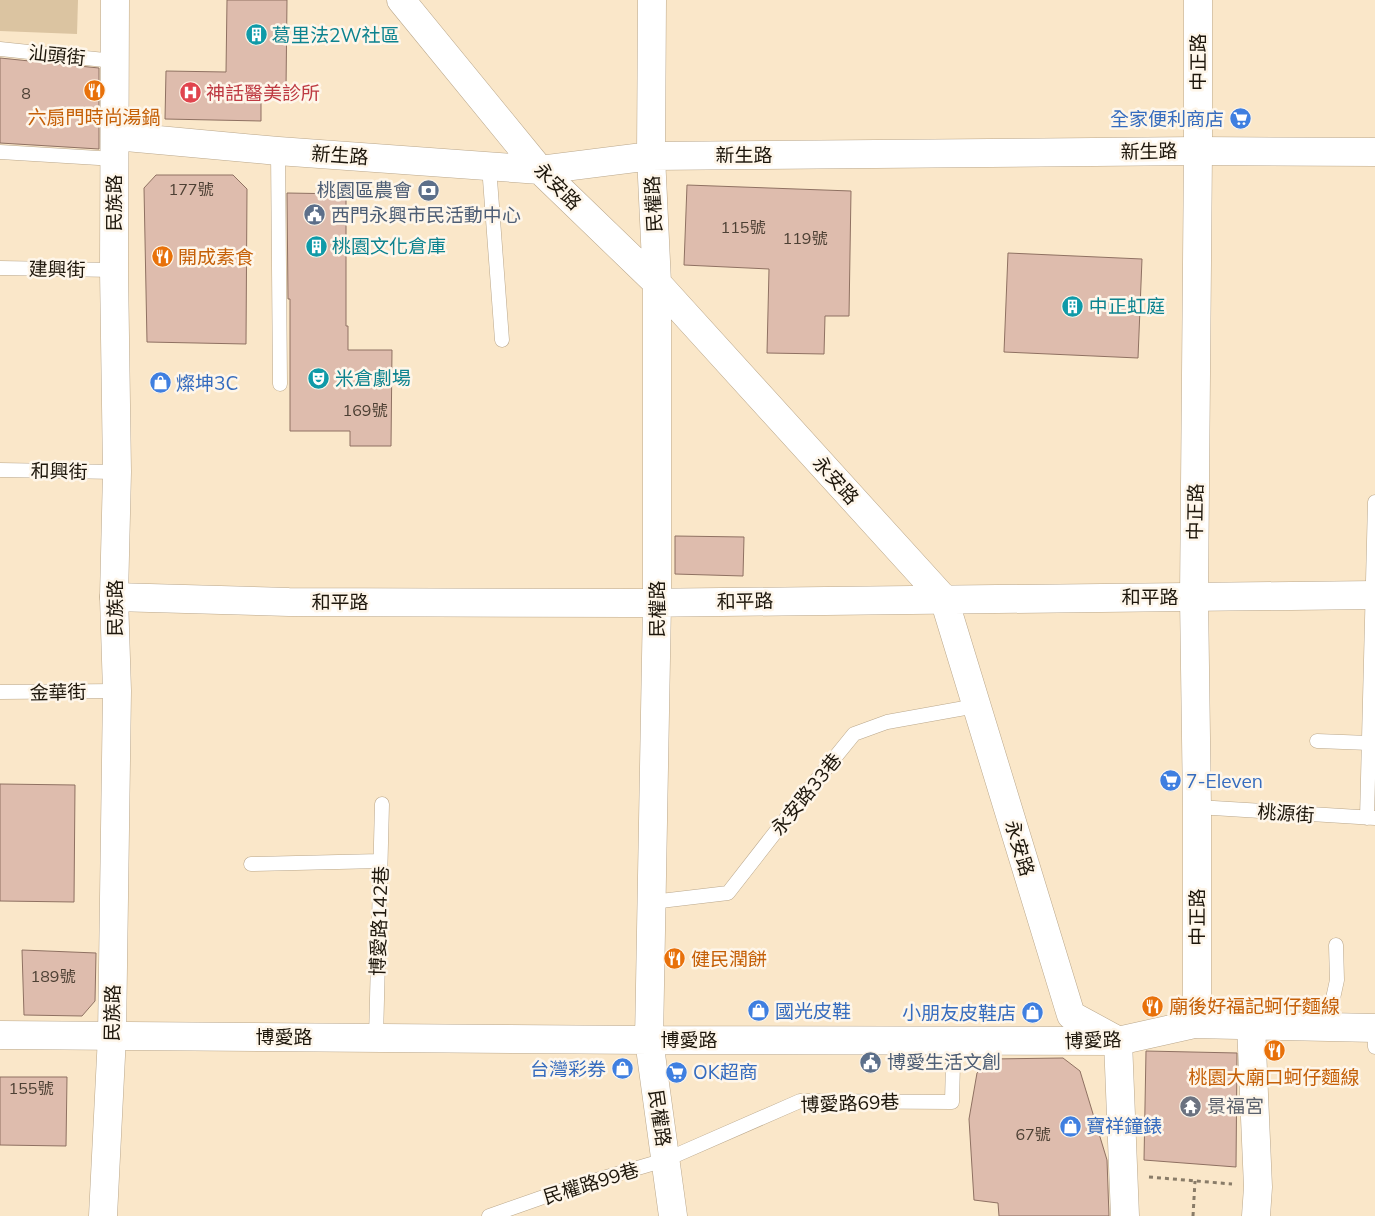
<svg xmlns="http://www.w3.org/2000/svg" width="1375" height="1216" viewBox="0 0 1375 1216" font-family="Mulish,'Noto Sans TC',sans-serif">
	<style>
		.green { fill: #dbc4a1 }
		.building { fill: #debcad; stroke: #8f7162 }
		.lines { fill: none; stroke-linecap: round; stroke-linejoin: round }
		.lane-casing { stroke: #baa78b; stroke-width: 15 }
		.street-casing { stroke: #baa78b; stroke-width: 29 }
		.secondary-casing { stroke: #baa78b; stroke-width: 29 }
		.path { stroke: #897c68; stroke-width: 3; stroke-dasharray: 4 4; stroke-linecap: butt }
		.lane { stroke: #fff; stroke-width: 14 }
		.street { stroke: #fff; stroke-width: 28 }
		.secondary { stroke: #fff; stroke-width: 28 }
		.labels { text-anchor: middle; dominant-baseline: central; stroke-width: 5; stroke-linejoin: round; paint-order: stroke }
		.number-label { font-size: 16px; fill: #4d4034 }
		.culture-label { font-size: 19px; fill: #0d838f; stroke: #fef6ea; text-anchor: start }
		.street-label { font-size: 19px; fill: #1d160b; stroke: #fef6ea }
		.health-label { font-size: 19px; fill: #be3a42; stroke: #fef6ea; text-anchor: start }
		.food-label { font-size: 19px; fill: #c56008; stroke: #fef6ea; text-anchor: start }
		.shop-label { font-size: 19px; fill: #366cbe; stroke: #fef6ea; text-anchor: start }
		.service-label { font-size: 19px; fill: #4e5e75; stroke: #fef6ea; text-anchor: start }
		.worship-label { font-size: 19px; fill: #5b616d; stroke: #fef6ea; text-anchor: start }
	</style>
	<rect width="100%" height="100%" fill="#fae7c9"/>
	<!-- green -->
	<path class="green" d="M0 0H78L77 34 0 31Z"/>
	<!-- building -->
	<path class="building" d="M227 0H287L286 89H261V121L165 119 166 71 226 72Z
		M0 58 99 68V149L0 143Z
		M156 175H233L247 189 246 344 147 342 144 188Z
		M687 185 851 191 849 316H825L824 354 767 353 769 269 684 265Z
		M287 193 346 194V326H348V350H392L391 446H350V431H290V299H288Z
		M1008 253 1142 259 1138 358 1004 352Z
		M675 536 744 537 743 576 675 574Z
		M0 784 75 785 74 902 0 901Z
		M22 950 96 953 95 1001 82 1016 24 1015Z
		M1146 1051 1237 1053 1236 1167 1144 1160Z
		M1063 1058 1080 1071 1107 1160 1109 1216H999L998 1203 974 1200 969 1119 977 1073 991 1059Z
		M0 1077H67L66 1146 0 1145Z"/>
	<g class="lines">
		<defs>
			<path id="lane" d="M0 49 114 61
				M278 151 280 384
				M0 152 115 159
				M489 166 502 340
				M0 268 114 270
				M0 470 117 472
				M0 692 117 691
				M1317 741 1369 743
				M1197 807 1375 818
				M1367 818 1375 502
				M251 864 380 861
				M652 902 728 893 802 798 854 734 887 722 976 706
				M1327 1026 1337 980 1336 945
				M1374 1027 1375 1047
				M376 1038 382 804
				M489 1216 569 1188 665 1160 800 1101 952 1102 953 1062 965 1041"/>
			<path id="street" d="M401 0 540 170 657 283 944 599 1071 1015 1117 1040
				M652 0 651 156 657 283V603L649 1040 673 1216
				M115 136 278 151 540 170 651 156 1198 151 1375 152
				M114 597 289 602 636 603 1375 595
				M1251 1025 1258 1187 1256 1216
				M0 1035 649 1040 1118 1041 1194 1024 1375 1028
				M1118 1041 1125 1216"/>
			<path id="secondary" d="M1194 1024 1197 1003V807L1194 597 1198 151V0
				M103 1216 112 1036 117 691 114 597 117 472 114 270 115 0"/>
		</defs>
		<!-- lane casing -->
		<use href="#lane" class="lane-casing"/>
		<!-- street casing -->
		<use href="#street" class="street-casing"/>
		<!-- secondary casing -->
		<use href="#secondary" class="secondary-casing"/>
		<!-- path -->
		<path class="path" d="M1149 1177 1232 1184
			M1193 1216 1195 1181"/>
		<!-- lane -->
		<use href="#lane" class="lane"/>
		<!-- street -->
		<use href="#street" class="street"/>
		<!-- secondary -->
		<use href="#secondary" class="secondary"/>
	</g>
	<!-- icons -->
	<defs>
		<symbol id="building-disc" viewBox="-11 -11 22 22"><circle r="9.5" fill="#0f9aa8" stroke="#fef6ea"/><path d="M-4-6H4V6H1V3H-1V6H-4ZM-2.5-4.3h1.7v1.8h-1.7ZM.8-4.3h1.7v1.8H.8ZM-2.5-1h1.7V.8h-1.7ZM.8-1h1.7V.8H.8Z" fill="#fff"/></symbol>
		<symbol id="restaurant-disc" viewBox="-11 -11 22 22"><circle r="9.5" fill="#e8710a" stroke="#fef6ea"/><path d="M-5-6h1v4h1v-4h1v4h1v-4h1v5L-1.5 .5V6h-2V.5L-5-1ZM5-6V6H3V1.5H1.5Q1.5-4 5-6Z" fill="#fff"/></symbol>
		<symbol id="hospital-disc" viewBox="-11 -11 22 22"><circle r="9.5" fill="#e0444e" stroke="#fef6ea"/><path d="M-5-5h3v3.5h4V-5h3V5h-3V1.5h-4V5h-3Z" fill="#fff"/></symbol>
		<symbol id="supermarket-disc" viewBox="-11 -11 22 22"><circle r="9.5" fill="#3f7fe0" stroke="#fef6ea"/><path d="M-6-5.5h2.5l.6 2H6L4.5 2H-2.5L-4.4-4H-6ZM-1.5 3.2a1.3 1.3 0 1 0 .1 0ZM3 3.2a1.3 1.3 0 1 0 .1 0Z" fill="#fff"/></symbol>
		<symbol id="bank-disc" viewBox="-11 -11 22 22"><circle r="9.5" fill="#5c6f8a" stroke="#fef6ea"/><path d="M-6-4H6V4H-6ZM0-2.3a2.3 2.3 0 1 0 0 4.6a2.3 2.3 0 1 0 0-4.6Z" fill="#fff"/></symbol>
		<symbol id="civic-disc" viewBox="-11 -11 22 22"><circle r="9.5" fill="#5c6f8a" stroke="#fef6ea"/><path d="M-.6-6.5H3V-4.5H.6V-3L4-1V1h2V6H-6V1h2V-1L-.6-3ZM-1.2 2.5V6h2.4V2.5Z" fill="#fff"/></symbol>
		<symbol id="theatre-disc" viewBox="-11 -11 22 22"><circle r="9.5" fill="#0f9aa8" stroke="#fef6ea"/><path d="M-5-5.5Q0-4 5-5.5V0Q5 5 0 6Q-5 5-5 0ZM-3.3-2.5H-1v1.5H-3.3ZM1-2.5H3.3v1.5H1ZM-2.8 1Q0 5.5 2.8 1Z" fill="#fff"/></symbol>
		<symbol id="shop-disc" viewBox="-11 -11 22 22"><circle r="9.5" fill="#3f7fe0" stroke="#fef6ea"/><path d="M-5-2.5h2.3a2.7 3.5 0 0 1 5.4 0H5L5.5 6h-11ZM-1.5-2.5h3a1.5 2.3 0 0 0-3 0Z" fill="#fff"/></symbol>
		<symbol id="temple-disc" viewBox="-11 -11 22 22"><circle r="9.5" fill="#6b7280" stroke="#fef6ea"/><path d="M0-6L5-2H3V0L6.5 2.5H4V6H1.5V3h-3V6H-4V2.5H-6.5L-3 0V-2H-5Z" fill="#fff"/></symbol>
	</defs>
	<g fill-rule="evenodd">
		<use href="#building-disc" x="244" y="22" width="25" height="25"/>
		<use href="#restaurant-disc" x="82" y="78" width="25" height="25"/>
		<use href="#hospital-disc" x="178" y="80" width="25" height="25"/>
		<use href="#supermarket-disc" x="1228" y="106" width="25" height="25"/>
		<use href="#bank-disc" x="416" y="178" width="25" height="25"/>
		<use href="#civic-disc" x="302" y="202" width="25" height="25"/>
		<use href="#building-disc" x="304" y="234" width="25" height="25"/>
		<use href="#restaurant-disc" x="150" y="244" width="25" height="25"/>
		<use href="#building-disc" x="1060" y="294" width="25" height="25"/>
		<use href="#theatre-disc" x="306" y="366" width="25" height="25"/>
		<use href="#shop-disc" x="148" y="370" width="25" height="25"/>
		<use href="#supermarket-disc" x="1158" y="768" width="25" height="25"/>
		<use href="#restaurant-disc" x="662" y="946" width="25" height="25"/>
		<use href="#restaurant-disc" x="1140" y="994" width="25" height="25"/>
		<use href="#shop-disc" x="746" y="998" width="25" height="25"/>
		<use href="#shop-disc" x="1020" y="1000" width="25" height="25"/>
		<use href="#restaurant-disc" x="1262" y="1038" width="25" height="25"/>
		<use href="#civic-disc" x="858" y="1050" width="25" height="25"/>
		<use href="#shop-disc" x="610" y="1056" width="25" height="25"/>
		<use href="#supermarket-disc" x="664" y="1060" width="25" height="25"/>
		<use href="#temple-disc" x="1178" y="1094" width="25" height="25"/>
		<use href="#shop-disc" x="1058" y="1114" width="25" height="25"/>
	</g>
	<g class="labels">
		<!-- number labels -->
		<g class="number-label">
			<text x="26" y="93">8</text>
			<text x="191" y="189">177號</text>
			<text x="743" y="227">115號</text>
			<text x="805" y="238">119號</text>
			<text x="365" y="410">169號</text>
			<text x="53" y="976">189號</text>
			<text x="31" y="1088">155號</text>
			<text x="1033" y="1134">67號</text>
		</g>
		<!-- culture labels -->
		<g class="culture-label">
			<text x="272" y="35">葛里法2W社區</text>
			<text x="332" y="246">桃園文化倉庫</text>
			<text x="1089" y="306">中正虹庭</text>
			<text x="335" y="378">米倉劇場</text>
		</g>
		<!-- street labels -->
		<g class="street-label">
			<text transform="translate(57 55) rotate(6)">汕頭街</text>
			<text transform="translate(1198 62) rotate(-90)">中正路</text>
			<text transform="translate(1149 151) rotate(-1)">新生路</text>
			<text transform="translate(340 155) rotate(4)">新生路</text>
			<text x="744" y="155">新生路</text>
			<text transform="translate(558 186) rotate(45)">永安路</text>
			<text transform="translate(114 203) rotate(-90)">民族路</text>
			<text transform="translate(653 204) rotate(-93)">民權路</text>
			<text transform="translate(57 269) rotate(1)">建興街</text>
			<text transform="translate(59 471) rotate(1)">和興街</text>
			<text transform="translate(836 480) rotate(48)">永安路</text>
			<text transform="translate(1195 512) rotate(-89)">中正路</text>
			<text x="1150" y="597">和平路</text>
			<text transform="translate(745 601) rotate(-1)">和平路</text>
			<text x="340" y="602">和平路</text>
			<text transform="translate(115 608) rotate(-90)">民族路</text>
			<text transform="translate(657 609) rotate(-90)">民權路</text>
			<text transform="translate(58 692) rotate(-1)">金華街</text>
			<text transform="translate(806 794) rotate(-51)">永安路33巷</text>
			<text transform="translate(1286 813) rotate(4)">桃源街</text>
			<text transform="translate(1020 848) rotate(73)">永安路</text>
			<text transform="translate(1197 917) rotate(-90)">中正路</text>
			<text transform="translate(379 921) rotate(-88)">博愛路142巷</text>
			<text transform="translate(112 1013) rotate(-89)">民族路</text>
			<text x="284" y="1037">博愛路</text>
			<text x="689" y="1040">博愛路</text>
			<text transform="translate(1093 1040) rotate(-2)">博愛路</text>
			<text transform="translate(850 1103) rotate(-2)">博愛路69巷</text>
			<text transform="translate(660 1118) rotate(82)">民權路</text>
			<text transform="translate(591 1183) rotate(-17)">民權路99巷</text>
		</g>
		<!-- health labels -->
		<g class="health-label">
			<text x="206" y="93">神話醫美診所</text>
		</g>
		<!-- food labels -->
		<g class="food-label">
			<text x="94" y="117" text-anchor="middle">六扇門時尚湯鍋</text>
			<text x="178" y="257">開成素食</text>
			<text x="691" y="959">健民潤餅</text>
			<text x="1169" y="1006">廟後好福記蚵仔麵線</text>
			<text x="1274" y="1077" text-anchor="middle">桃園大廟口蚵仔麵線</text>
		</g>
		<!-- shop labels -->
		<g class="shop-label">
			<text x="1224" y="119" text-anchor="end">全家便利商店</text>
			<text x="176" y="383">燦坤3C</text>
			<text x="1186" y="781">7-Eleven</text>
			<text x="775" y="1011">國光皮鞋</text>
			<text x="1016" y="1013" text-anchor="end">小朋友皮鞋店</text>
			<text x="606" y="1069" text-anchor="end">台灣彩券</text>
			<text x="693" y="1072">OK超商</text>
			<text x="1086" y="1126">寶祥鐘錶</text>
		</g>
		<!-- service labels -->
		<g class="service-label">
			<text x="412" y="190" text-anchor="end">桃園區農會</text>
			<text x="331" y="215">西門永興市民活動中心</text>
			<text x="887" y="1062">博愛生活文創</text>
		</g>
		<!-- worship labels -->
		<g class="worship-label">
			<text x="1207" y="1106">景福宮</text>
		</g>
	</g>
</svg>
